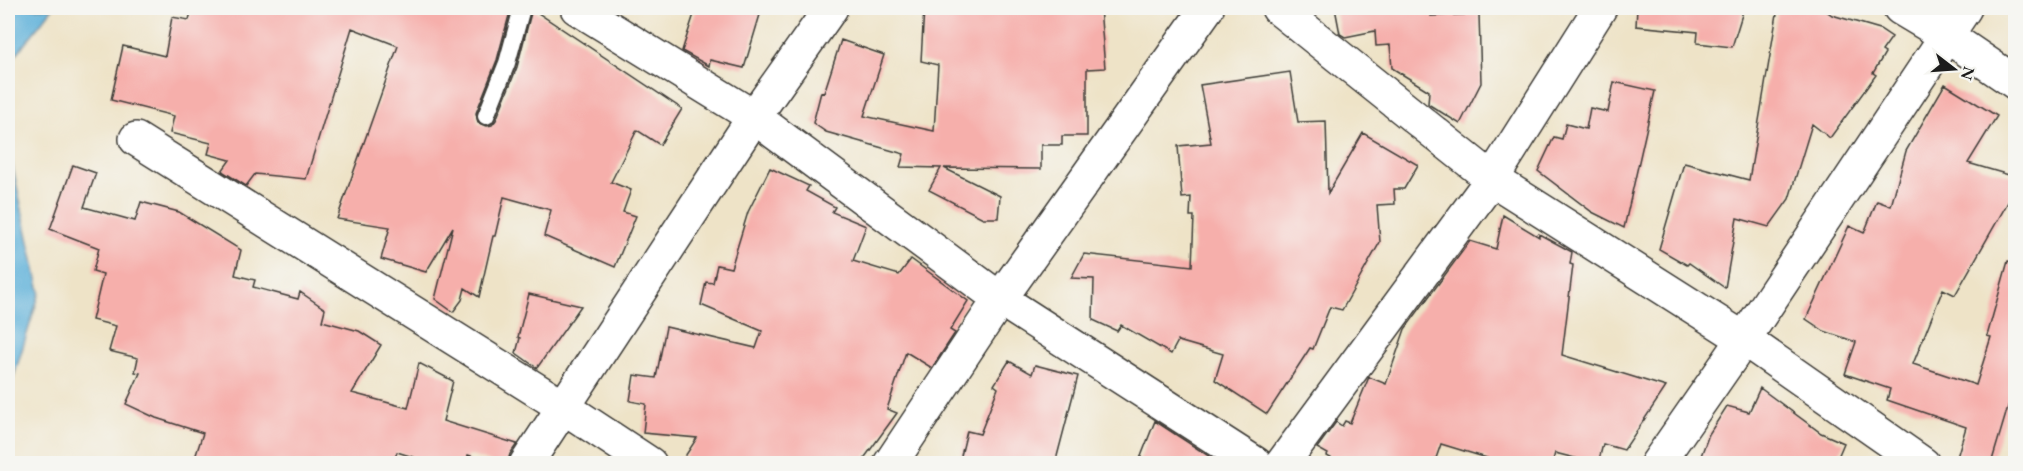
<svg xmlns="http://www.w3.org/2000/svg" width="2023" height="471" viewBox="0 0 2023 471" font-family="'EB Garamond',serif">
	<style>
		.water { fill: #5db0d9; stroke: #3c667a; stroke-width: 1.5 }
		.building { fill: #f6afab }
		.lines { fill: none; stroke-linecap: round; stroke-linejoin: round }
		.service-casing { stroke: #3c3a36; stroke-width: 20 }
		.minor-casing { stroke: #3c3a36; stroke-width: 36 }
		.service { stroke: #fff; stroke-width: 16 }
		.minor { stroke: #fff; stroke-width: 33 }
	</style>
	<rect width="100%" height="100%" fill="#f6f6f2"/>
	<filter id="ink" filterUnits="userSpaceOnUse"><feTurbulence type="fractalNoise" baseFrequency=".0167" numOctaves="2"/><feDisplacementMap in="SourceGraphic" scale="12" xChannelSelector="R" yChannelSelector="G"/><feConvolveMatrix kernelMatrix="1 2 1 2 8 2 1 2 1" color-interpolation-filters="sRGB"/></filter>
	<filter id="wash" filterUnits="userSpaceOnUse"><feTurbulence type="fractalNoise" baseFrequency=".008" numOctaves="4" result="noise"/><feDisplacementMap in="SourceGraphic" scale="24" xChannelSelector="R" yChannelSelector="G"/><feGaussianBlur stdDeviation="1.35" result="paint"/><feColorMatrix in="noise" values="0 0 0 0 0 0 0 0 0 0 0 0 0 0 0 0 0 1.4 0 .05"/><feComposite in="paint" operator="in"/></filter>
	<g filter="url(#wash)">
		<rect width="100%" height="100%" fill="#eee3c7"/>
		<!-- water -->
		<path class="water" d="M8 8H53L8 65Z
			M8 128 12 164 40 292 8 395Z"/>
		<g id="blocks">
			<!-- building -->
			<path class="building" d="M192 8H511L497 60 476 113 478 123 487 126 492 125 496 120 517 67 532 9 682 109 660 145 637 130 611 182 631 190 623 212 636 216 615 267 544 236 551 210 504 197 495 236H493L479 297 465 288 462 300 453 312 435 299 453 227 426 272 381 259 390 227 337 219 398 46 352 28 306 179 255 174 246 186 222 171 230 160 208 154 211 143 170 133 174 116 111 100 123 46 165 56 172 17 189 20Z
				M696 8H762L744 68 710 60 709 66 682 51Z
				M924 8H1100L1105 68 1087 69V136H1062V145H1041V169L944 168 1000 196 998 218H983L929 190 941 168 900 167 904 154 826 132 813 123 821 92 824 93 841 40 884 55 864 116 934 131 938 65 921 61Z
				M1335 8H1431V16L1479 14 1481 83 1460 124 1428 104 1429 91 1392 68 1390 45 1376 46 1375 31 1345 37 1340 34Z
				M1637 8H1744L1732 47 1697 43 1698 32 1636 26Z
				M1778 8H1822L1832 15 1880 29 1892 37 1882 51 1885 53 1873 73 1876 75 1830 138 1812 124 1789 199 1769 227 1737 218 1725 288 1689 263 1687 265 1659 249 1684 163 1749 180Z
				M1290 72 1298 122 1326 121 1328 193 1363 133 1418 165 1404 189H1394L1395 204 1377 205 1380 242 1342 310 1330 307 1313 349 1310 348 1267 414 1215 380 1223 354 1178 341 1171 354 1121 325 1117 331 1093 320 1094 279 1071 278 1084 254 1192 266 1194 216H1190L1191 197 1182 198 1178 146 1211 143 1200 85Z
				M1614 82 1655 91 1624 228 1592 212 1538 171 1554 137 1562 139 1566 124 1586 129 1590 108 1608 112Z
				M1945 84 1997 116 1968 163 2016 177V188L1955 295 1943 289 1913 364 1976 385 1991 337 1987 336 2008 261 2016 262V380L1991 464H1955L1966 427 1887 400 1890 389 1845 374 1856 342 1824 331 1806 319 1849 226 1864 233 1877 201 1891 206 1906 151Z
				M73 165 96 173 84 207 135 221 141 202 179 212 241 250 235 275 255 280 253 287 298 299 300 292 325 309 322 321 359 331 381 345 352 393 408 408 419 363 453 381 443 421 517 444 510 454 507 464H496L468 455 466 464H435L397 452 393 464H193L203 433 156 418 126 404 140 373 135 372 138 358 109 351 116 326 92 320 103 274 93 271 99 248 50 229Z
				M770 168 809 186 806 191 835 207 832 212 866 226 853 261 899 275 911 259 968 301 950 330 955 333 932 368 906 352 887 409 897 413 860 464H680L697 438 643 433 646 404 630 401 634 375 656 378 666 327 756 348 762 331 701 305 706 282 713 283 717 265 731 268 748 212Z
				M1503 215 1539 237V234L1572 252 1570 264 1573 265 1562 355 1666 387 1624 450 1603 444 1598 464 1555 453 1552 464H1485L1487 458 1441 444 1434 464H1341L1327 456 1328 454 1317 448 1336 422 1342 426 1345 421 1350 423 1369 377 1386 384 1405 329 1470 241 1496 249Z
				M529 294 581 306 537 368 516 353 520 338 518 337Z
				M1009 361 1032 374 1035 365 1078 376 1055 464H959L967 431 980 434 998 388 994 385Z
				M1760 388 1821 433 1844 443 1835 464H1698L1709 434 1727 406 1749 412Z
				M1155 421 1221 464H1138Z"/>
		</g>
	</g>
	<g filter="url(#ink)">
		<use href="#blocks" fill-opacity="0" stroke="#3c3a36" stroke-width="1.5"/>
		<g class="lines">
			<defs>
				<path id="service" d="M486 116 507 63 522 8"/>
				<path id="minor" d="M577 8 754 117 1000 299 1256 464
					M1278 8 1492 179 1744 339 1923 464
					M1900 8 1947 36 2016 83
					M136 139 562 406 650 464
					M526 464 754 117 831 8
					M890 464 1000 299 1207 8
					M1282 464 1492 179 1600 8
					M1657 464 1744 339 1965 8"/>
			</defs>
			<!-- service casing -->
			<use href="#service" class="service-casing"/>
			<!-- minor casing -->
			<use href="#minor" class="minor-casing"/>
			<!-- service -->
			<use href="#service" class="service"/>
			<!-- minor -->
			<use href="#minor" class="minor"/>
		</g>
	</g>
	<!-- margin -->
	<rect width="2023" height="471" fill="none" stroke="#f6f6f2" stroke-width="30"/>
	<!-- north arrow -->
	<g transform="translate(1954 69) rotate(107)" stroke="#f6f6f2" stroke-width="4.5" paint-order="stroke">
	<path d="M0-4.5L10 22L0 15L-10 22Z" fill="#1c1c1c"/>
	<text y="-9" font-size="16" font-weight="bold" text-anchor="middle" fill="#1c1c1c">N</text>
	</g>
</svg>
